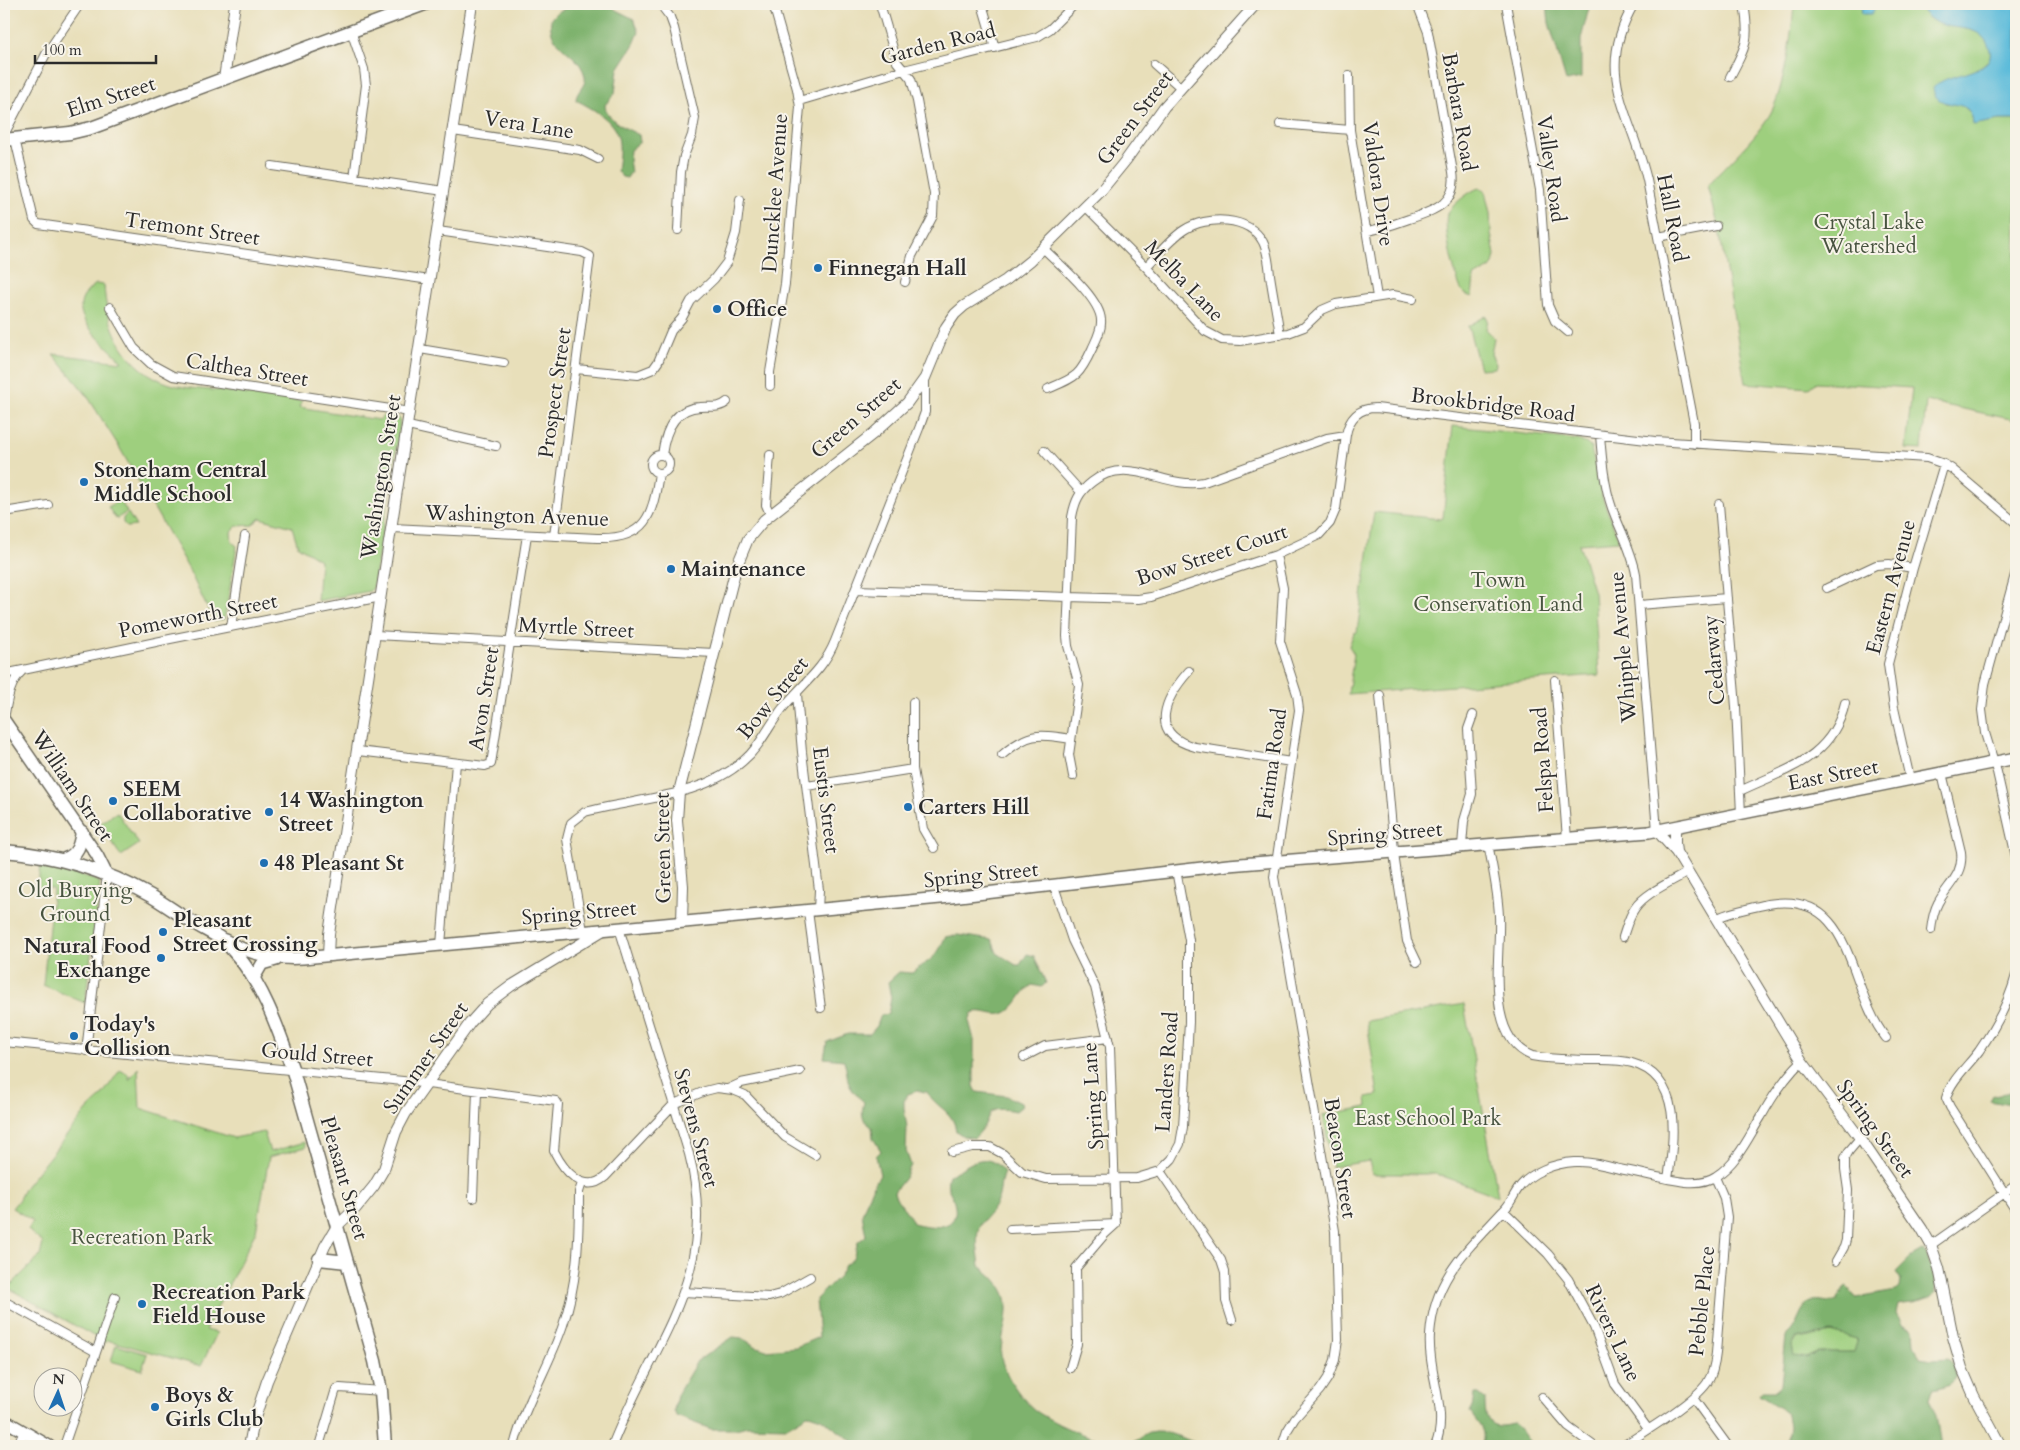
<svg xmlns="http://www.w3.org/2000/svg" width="2020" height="1450" viewBox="0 0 2020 1450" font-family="Cardo,serif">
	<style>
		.green { fill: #9ecf7e; stroke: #647d54 }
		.forest { fill: #7eb26d; stroke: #546e4c; fill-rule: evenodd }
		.water { fill: #5bbbda; stroke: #437382 }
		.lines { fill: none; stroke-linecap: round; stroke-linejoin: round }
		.minor-casing { stroke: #6d6a5d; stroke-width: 10 }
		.tertiary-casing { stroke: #6d6a5d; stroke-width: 12 }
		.secondary-casing { stroke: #6d6a5d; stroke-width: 14 }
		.primary-casing { stroke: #6d6a5d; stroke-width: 15 }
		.minor { stroke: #fff; stroke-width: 8 }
		.tertiary { stroke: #fff; stroke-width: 10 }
		.secondary { stroke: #fff; stroke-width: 11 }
		.primary { stroke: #fff; stroke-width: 12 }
		.poi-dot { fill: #1f6fb2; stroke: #f7f3e8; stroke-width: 2 }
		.labels { text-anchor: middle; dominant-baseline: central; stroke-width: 4; stroke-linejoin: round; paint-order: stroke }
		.street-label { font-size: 21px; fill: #2b2b2b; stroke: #f7f3e8 }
		.park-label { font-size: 21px; fill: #485440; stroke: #f7f3e8 }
		.poi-label { font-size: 21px; font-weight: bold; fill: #2b2b2b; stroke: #f7f3e8; text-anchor: start }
	</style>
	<rect width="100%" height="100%" fill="#f7f3e8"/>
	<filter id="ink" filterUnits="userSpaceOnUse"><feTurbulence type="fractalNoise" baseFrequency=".02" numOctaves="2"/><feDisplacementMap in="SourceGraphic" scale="10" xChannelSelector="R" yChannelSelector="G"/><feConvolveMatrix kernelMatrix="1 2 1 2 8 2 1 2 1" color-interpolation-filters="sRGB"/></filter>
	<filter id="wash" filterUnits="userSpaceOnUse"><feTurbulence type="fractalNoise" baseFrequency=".0096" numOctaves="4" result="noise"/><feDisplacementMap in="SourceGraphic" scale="20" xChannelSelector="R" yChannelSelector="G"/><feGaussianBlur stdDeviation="1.12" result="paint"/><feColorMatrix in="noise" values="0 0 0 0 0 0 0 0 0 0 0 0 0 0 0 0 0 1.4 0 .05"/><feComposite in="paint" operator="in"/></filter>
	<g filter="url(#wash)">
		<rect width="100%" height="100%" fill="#e8dfba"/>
		<!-- green -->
		<path class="green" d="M1794 4H1861L1877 7 1878 4H1917C1921 8 1925 16 1930 19 1948 30 1996 22 1990 59L1979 68 1971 72 1945 103 1961 104 1972 114 1973 124 1999 120H2016L2015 420 1926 401 1922 450 1906 449 1912 388 1816 382 1809 388 1745 383 1719 229 1708 185C1728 163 1753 141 1769 116 1784 92 1792 32 1794 4Z
			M1479 188 1485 191 1490 213 1491 234 1495 255 1493 264 1490 268 1474 277 1472 297C1468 296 1465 294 1462 291 1455 279 1443 228 1447 215 1450 206 1471 190 1479 188Z
			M96 284 104 285C106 325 123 364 162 381 180 389 203 389 223 391 249 394 276 398 302 401L299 407 379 420 385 414 399 418 400 426 373 588 370 591 317 601 320 560 298 546 292 527 260 518 253 525 237 526 231 532 232 542 237 546 226 611 224 619 214 622 188 568 118 445 86 394 53 354 122 362C103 339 57 312 96 284Z
			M1486 316 1488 320 1486 329 1494 338 1491 354 1496 364 1495 368 1480 369 1468 326Z
			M1453 426 1578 440 1587 444 1591 448 1602 497 1619 541 1579 544 1594 593 1599 675 1348 694 1354 654 1349 646 1354 633 1357 632 1374 512 1441 519 1443 518Z
			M120 500 127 512 116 519 108 507Z
			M128 513 136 526 127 527 123 523V518Z
			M117 812 139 844 121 856 99 824Z
			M40 864 62 868 100 882 85 1003 43 985 53 889 38 888Z
			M1464 1004 1498 1196 1437 1174H1372L1369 1161 1332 1167 1323 1115 1367 1107 1366 1097 1378 1095 1367 1021Z
			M138 1068 140 1108 234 1138 264 1132 270 1152 305 1142 306 1147 269 1157 256 1231 206 1330 217 1333 201 1366 107 1340 106 1343 8 1288 40 1256 43 1243 28 1230 33 1221 12 1208 18 1201 25 1187 88 1109 100 1098 120 1070 129 1075V1080Z
			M1831 1332 1857 1339 1853 1352H1819L1806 1358 1794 1356 1792 1345 1798 1338H1805Z
			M116 1345 147 1354 142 1370 111 1361Z"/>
		<!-- forest -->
		<path class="forest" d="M579 4H610L616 10 634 19 639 32 634 44 618 69 615 93 605 105C606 121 628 129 639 135L640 142 630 150 629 160 631 172 627 178 622 177 617 171C618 162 620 152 619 143 617 121 593 109 576 100 576 91 587 86 585 76 581 60 568 54 558 43 552 38 547 21 554 15 560 9 571 7 579 4Z
			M1547 4H1590L1581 39V78L1566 81 1549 23Z
			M958 935 992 940 997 953 1016 965H1020L1027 954 1034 956 1046 983 1042 987 1032 985C1021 992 1018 1006 1007 1012 996 1019 984 1008 972 1013L969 1021 974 1040V1086L977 1092 1007 1096 1021 1103 1022 1106 1016 1111C978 1104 996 1120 974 1138L963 1136 956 1131C953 1110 937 1109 927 1092L917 1091 908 1094 904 1101V1109L907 1127 906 1151 911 1165 905 1178 894 1192C896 1202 908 1210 913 1223 932 1228 962 1232 954 1201 950 1189 945 1189 949 1175 970 1166 984 1147 1004 1172 1000 1181 1001 1190 998 1199 993 1211 990 1212 983 1221 973 1232 979 1253 980 1266 991 1275 1002 1284 1006 1298 1010 1314 1002 1334 1001 1351 999 1369 1024 1404 1039 1413 1065 1429 1101 1445 1132 1442 1138 1441 1143 1435 1149 1433 1165 1429 1182 1438 1196 1443L1198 1446H859L821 1418 809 1414 787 1427 747 1426 736 1429H711L676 1416 674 1410 677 1395 697 1361 733 1337 742 1338 755 1346 766 1350 796 1347 819 1337 816 1299 840 1275 845 1265 853 1259 858 1242 866 1236 862 1214 871 1190 880 1175 876 1156 881 1151 873 1138 872 1127C861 1119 861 1115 864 1102 844 1084 850 1083 844 1060L824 1058 827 1042 848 1034H870L877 1026 881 1015 888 1014 891 998 888 982 899 972 912 973C929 959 936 961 945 937Z
			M2016 1089V1106L1990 1101 1993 1095 2012 1092Z
			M1922 1251 1926 1253C1928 1261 1943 1291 1932 1297 1929 1299 1921 1301 1917 1302 1911 1304 1905 1303 1898 1305L1896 1314 1902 1324 1913 1329 1914 1344 1920 1358 1931 1360 1948 1359 1953 1365 1956 1377C1949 1386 1942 1387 1932 1389L1929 1398 1936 1416 1941 1446H1786L1789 1426 1786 1412 1759 1395 1762 1391H1774L1781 1385 1786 1336C1800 1326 1798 1306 1813 1301 1821 1299 1828 1304 1837 1301L1843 1289 1846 1286 1849 1288 1856 1298 1896 1291 1900 1288 1901 1280 1896 1272 1910 1258ZM1831 1332 1857 1339 1853 1352H1819L1806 1358 1794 1356 1792 1345 1796 1339Z
			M1475 1394H1479L1485 1399C1485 1411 1485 1427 1502 1426 1506 1426 1510 1424 1514 1424 1524 1430 1525 1441 1536 1446H1481C1488 1430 1477 1424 1470 1412L1474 1402Z"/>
		<!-- water -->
		<path class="water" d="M1861 4H1878L1871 14H1862Z
			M1917 4H2016V120H1999L1973 125C1973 92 1936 115 1933 88 1946 73 1972 77 1987 62 1991 58 1991 52 1989 47 1980 24 1959 31 1940 24 1930 21 1923 12 1917 4Z"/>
	</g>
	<g filter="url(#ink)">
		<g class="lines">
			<defs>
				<path id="minor" d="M660 4 670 17 674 28 695 118 692 135 684 156 681 172 678 230
					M880 4 897 62 911 79 917 101 934 194 933 216 912 256 905 282
					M982 4 995 48
					M1506 4 1540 190 1548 305 1555 321 1568 332
					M1634 4C1593 74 1631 112 1647 180L1694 423V444
					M351 31 364 69 366 85 354 178 444 191
					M1154 64 1180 87
					M1349 75 1350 130 1377 297
					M1730 77C1747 45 1750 39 1744 4
					M799 101 904 70 1037 37 1050 29 1075 4
					M1280 124 1350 130
					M453 131 580 150 598 159
					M4 135 46 54 80 4
					M15 139 34 220 38 224 430 280
					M272 166 354 178
					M1086 207 1146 267 1205 331 1222 340 1240 341 1288 333 1304 327 1322 310 1336 304 1393 295 1413 299
					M438 231 582 252 590 256 554 536
					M1367 231C1382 229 1395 224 1409 219 1433 211 1458 204 1453 172L1428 32 1417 4
					M1658 237 1716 226
					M1044 249C1059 264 1100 298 1101 320 1102 330 1096 340 1092 349 1079 377 1076 377 1048 389
					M1146 267C1158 255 1170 239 1184 230 1207 215 1249 216 1263 242 1268 252 1269 264 1270 275 1273 295 1277 315 1280 335
					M110 307 134 348 151 364 173 376 410 412
					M420 349 504 363
					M576 369 638 375 653 369 658 362 671 331 682 318 691 301 714 279 727 262 736 233 740 200
					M770 386V372L785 284 800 107 797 89 773 4
					M408 426 496 446
					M1600 435C1602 460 1604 485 1612 508 1620 530 1632 551 1636 574L1657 831
					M1044 451 1081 492
					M651 464a9 9 0 1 1 18 0a9 9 0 1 1-18 0Z
					M662 455C665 432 674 408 700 407 710 406 719 409 727 402
					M1719 504 1736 707 1741 814
					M4 512 48 505
					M770 514 766 505 770 455
					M392 528 597 538C646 540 653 515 659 473
					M1276 555 1283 588 1280 641 1297 694 1299 710 1274 877 1335 1231 1338 1340 1335 1360 1328 1378 1320 1390 1295 1418 1287 1431 1282 1446
					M2016 571 1985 684 1982 710 1985 733 1997 772 2016 857
					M1827 588 1876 565 1889 564 1913 568
					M856 590 1068 597 1138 599 1151 597 1276 555 1319 535 1330 523 1336 509 1346 435
					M1639 605 1727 598
					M231 627 245 536
					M375 635 714 653
					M1189 671C1165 698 1147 734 1195 747L1291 762
					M4 674 170 639 381 597
					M1555 680 1567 839
					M797 694 802 752 819 890 818 910
					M1380 695 1395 861 1407 941 1417 962
					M913 702V769
					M4 719C7 703 9 683 22 671
					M358 751 485 766 491 764 527 535
					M1002 755C1029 732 1037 734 1071 739
					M1073 776 1069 755 1079 685 1068 646 1067 636 1072 517C1075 501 1079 492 1092 482 1129 453 1164 490 1204 482L1327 438 1346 435C1349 418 1359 408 1376 408L1655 441 1927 458 1944 464 1952 469 2016 523
					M1910 779 1894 708 1888 664 1913 568 1944 464
					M807 786 913 769 923 829 934 848
					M1740 791C1786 769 1832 759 1845 703
					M1488 844C1493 868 1498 892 1499 916 1501 957 1484 1037 1532 1056 1551 1060 1571 1059 1590 1060 1604 1060 1619 1059 1632 1063 1683 1077 1674 1139 1668 1179
					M1462 846 1464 821 1472 794 1468 729 1473 715
					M1054 886 1072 940 1095 987 1110 1047 1116 1224
					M808 911 821 1008
					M1717 918C1733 911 1750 908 1768 904 1856 889 1846 988 1886 1038
					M1931 930C1932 921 1933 912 1938 903 1947 885 1964 875 1961 852L1942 773
					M583 931 567 839 571 823 585 812C637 798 701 798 743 761 760 747 768 727 782 709 801 685 823 671 835 641L920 426 925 412V378
					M1623 937C1626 928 1629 916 1635 908 1645 893 1673 881 1688 872
					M441 945 456 763
					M2016 975C2009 1002 1995 1028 1979 1051 1968 1066 1951 1080 1946 1098L1950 1107 2016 1211
					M4 1042 413 1082 556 1101 558 1104 554 1151C564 1171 584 1195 605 1177L674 1104 705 1091 717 1088 733 1090 745 1095 785 1137 815 1155
					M86 1051 107 875
					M1024 1057 1045 1046 1108 1038
					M728 1089 741 1083 800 1071
					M952 1152 972 1147H990L1003 1154 1022 1172 1046 1179 1137 1178 1160 1171 1172 1159 1180 1144 1183 1127 1189 1022V940L1176 870
					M1160 1171 1221 1260 1225 1272 1226 1301 1232 1320
					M473 1198 477 1091
					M1504 1211 1548 1254 1568 1279 1594 1327 1615 1384 1648 1429
					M1010 1229 1116 1224
					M1931 1245 2016 1185
					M1836 1261 1844 1247 1846 1240 1848 1190 1845 1169V1158L1849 1151 1860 1138
					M684 1292 769 1297 780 1294 810 1277
					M4 1301 96 1352
					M1070 1368 1077 1344 1076 1268 1105 1234 1116 1224
					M1542 1397 1568 1427 1594 1446
					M1693 1398 1728 1446
					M17 1446 24 1432
					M64 1446 115 1297
					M319 1446 336 1389 340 1388 381 1391
					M514 1446C525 1403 549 1367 563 1325 578 1282 579 1237 579 1192L582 1183
					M612 1446C652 1342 721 1276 689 1154L619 928
					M1435 1446C1450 1412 1427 1373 1430 1335 1434 1277 1467 1250 1503 1211 1510 1205 1513 1196 1518 1189 1530 1172 1555 1163 1575 1162 1590 1161 1605 1165 1619 1169 1641 1173 1664 1179 1686 1182 1697 1183 1707 1182 1716 1176 1737 1163 1748 1138 1761 1117 1772 1097 1785 1077 1802 1061
					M1623 1446C1644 1432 1693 1403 1707 1383 1713 1374 1715 1363 1716 1353L1727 1217 1724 1198 1715 1177"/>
				<path id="tertiary" d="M224 79 235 4
					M1675 828V843L1676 852
					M1657 831 1676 852 1802 1061 1860 1138 1922 1229 1931 1245 1939 1268 1953 1337 1962 1368 1974 1396 2001 1446
					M682 922 683 886 677 820 679 792 736 568 748 539 764 520 874 433 907 403 925 378 946 327 955 314 964 306 1006 280 1031 260 1100 192 1126 160 1164 107 1256 4
					M328 956 329 934 346 821 472 4
					M249 1446 254 1421 267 1381 325 1246 337 1226 356 1208 374 1186 384 1169 396 1132 406 1113 470 1023 487 1004 511 986 605 929"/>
				<path id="secondary" d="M4 720 97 855 107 875
					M225 940C250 955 275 960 303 958L951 897 1228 865 1649 832 2016 758
					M254 978 262 964 276 960
					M4 1420 49 1446"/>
				<path id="primary" d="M4 140 70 133 91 128 425 4
					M4 851C56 855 105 870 151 896 165 904 178 914 192 922 206 931 220 935 230 947 262 981 278 1028 293 1071L375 1361 381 1391 385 1446
					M65 859C78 855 80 844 82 832
					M319 1259 347 1262"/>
			</defs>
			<!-- minor casing -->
			<use href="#minor" class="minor-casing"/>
			<!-- tertiary casing -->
			<use href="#tertiary" class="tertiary-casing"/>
			<!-- secondary casing -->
			<use href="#secondary" class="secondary-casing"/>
			<!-- primary casing -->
			<use href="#primary" class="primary-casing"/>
			<!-- minor -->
			<use href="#minor" class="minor"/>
			<!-- tertiary -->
			<use href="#tertiary" class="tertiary"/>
			<!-- secondary -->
			<use href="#secondary" class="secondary"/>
			<!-- primary -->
			<use href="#primary" class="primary"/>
		</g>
	</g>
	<!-- markers -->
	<g class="poi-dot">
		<circle cx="818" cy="268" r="5"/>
		<circle cx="717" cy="309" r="5"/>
		<circle cx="84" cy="482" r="5"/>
		<circle cx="671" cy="569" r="5"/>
		<circle cx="113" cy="801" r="5"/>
		<circle cx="908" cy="807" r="5"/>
		<circle cx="269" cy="812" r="5"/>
		<circle cx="264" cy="863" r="5"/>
		<circle cx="163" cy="932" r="5"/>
		<circle cx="161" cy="958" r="5"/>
		<circle cx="74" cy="1036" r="5"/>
		<circle cx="142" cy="1304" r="5"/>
		<circle cx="155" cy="1407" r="5"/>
	</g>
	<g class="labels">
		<!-- street labels -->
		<g class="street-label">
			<text transform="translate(938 44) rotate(-14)">Garden Road</text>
			<text transform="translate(111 97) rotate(-18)">Elm Street</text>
			<text transform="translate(1459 112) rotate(80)">Barbara Road</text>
			<text transform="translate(1135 118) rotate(-53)">Green Street</text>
			<text transform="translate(529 125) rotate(9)">Vera Lane</text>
			<text transform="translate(1551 169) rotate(82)">Valley Road</text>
			<text transform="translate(1378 184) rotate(82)">Valdora Drive</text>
			<text transform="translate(775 193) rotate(-86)">Duncklee Avenue</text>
			<text transform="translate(1672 218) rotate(79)">Hall Road</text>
			<text transform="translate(192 229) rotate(8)">Tremont Street</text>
			<text transform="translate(1184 281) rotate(46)">Melba Lane</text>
			<text transform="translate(247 370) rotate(9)">Calthea Street</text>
			<text transform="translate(555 393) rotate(-82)">Prospect Street</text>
			<text transform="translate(1493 405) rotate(7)">Brookbridge Road</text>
			<text transform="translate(856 418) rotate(-41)">Green Street</text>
			<text transform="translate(381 477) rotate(-81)">Washington Street</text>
			<text transform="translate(517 516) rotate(2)">Washington Avenue</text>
			<text transform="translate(1212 555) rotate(-18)">Bow Street Court</text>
			<text transform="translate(1891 587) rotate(-75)">Eastern Avenue</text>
			<text transform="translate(198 616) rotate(-11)">Pomeworth Street</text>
			<text transform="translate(576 628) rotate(3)">Myrtle Street</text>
			<text transform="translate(1623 647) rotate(-95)">Whipple Avenue</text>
			<text transform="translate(1714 660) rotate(-95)">Cedarway</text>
			<text transform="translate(773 698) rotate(-51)">Bow Street</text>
			<text transform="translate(484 699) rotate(-81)">Avon Street</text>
			<text transform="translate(1543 760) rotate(-94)">Felspa Road</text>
			<text transform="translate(1272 764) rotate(-82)">Fatima Road</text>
			<text transform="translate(1833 775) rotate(-11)">East Street</text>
			<text transform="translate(72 786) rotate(56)">William Street</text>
			<text transform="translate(826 800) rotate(83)">Eustis Street</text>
			<text transform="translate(1385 834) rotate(-5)">Spring Street</text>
			<text transform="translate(663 848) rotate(-91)">Green Street</text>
			<text transform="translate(981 875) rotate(-6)">Spring Street</text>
			<text transform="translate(579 913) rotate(-5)">Spring Street</text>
			<text transform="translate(317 1055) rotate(5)">Gould Street</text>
			<text transform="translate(426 1058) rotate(-55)">Summer Street</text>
			<text transform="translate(1167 1072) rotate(-86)">Landers Road</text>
			<text transform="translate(1093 1096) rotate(-94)">Spring Lane</text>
			<text transform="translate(696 1128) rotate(75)">Stevens Street</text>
			<text transform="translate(1875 1129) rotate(54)">Spring Street</text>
			<text transform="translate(1340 1158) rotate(81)">Beacon Street</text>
			<text transform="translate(344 1178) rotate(74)">Pleasant Street</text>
			<text transform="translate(1702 1301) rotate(-84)">Pebble Place</text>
			<text transform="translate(1613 1333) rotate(65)">Rivers Lane</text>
		</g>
		<!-- park labels -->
		<g class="park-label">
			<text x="1869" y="222">Crystal Lake<tspan x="1869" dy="24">Watershed</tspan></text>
			<text x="1498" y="580">Town<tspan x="1498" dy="24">Conservation Land</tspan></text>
			<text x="75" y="890">Old Burying<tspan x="75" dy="24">Ground</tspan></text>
			<text x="1428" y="1118">East School Park</text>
			<text x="142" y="1237">Recreation Park</text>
		</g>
		<!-- poi labels -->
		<g class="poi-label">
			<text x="828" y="268">Finnegan Hall</text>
			<text x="727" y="309">Office</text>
			<text x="94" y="470">Stoneham Central<tspan x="94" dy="24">Middle School</tspan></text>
			<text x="681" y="569">Maintenance</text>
			<text x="123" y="789">SEEM<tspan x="123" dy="24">Collaborative</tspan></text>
			<text x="279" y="800">14 Washington<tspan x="279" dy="24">Street</tspan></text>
			<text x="918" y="807">Carters Hill</text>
			<text x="274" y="863">48 Pleasant St</text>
			<text x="173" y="920">Pleasant<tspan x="173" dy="24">Street Crossing</tspan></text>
			<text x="151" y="946" text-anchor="end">Natural Food<tspan x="151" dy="24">Exchange</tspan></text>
			<text x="84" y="1024">Today's<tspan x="84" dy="24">Collision</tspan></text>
			<text x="152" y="1292">Recreation Park<tspan x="152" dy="24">Field House</tspan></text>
			<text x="165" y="1395">Boys &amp;<tspan x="165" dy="24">Girls Club</tspan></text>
		</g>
	</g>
	<!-- margin -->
	<rect width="2020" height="1450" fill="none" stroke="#f7f3e8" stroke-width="20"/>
	<!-- north arrow -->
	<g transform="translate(58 1392) rotate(3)"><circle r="24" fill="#f7f3e8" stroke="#a5a39c"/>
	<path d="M0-4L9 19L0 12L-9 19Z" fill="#1f6fb2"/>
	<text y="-8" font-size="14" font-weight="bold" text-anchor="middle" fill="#2b2b2b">N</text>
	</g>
	<!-- scale -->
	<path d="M35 55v8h121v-8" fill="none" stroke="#2b2b2b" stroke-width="2.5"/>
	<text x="42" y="55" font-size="15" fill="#2b2b2b" stroke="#f7f3e8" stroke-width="4" paint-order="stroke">100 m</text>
</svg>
